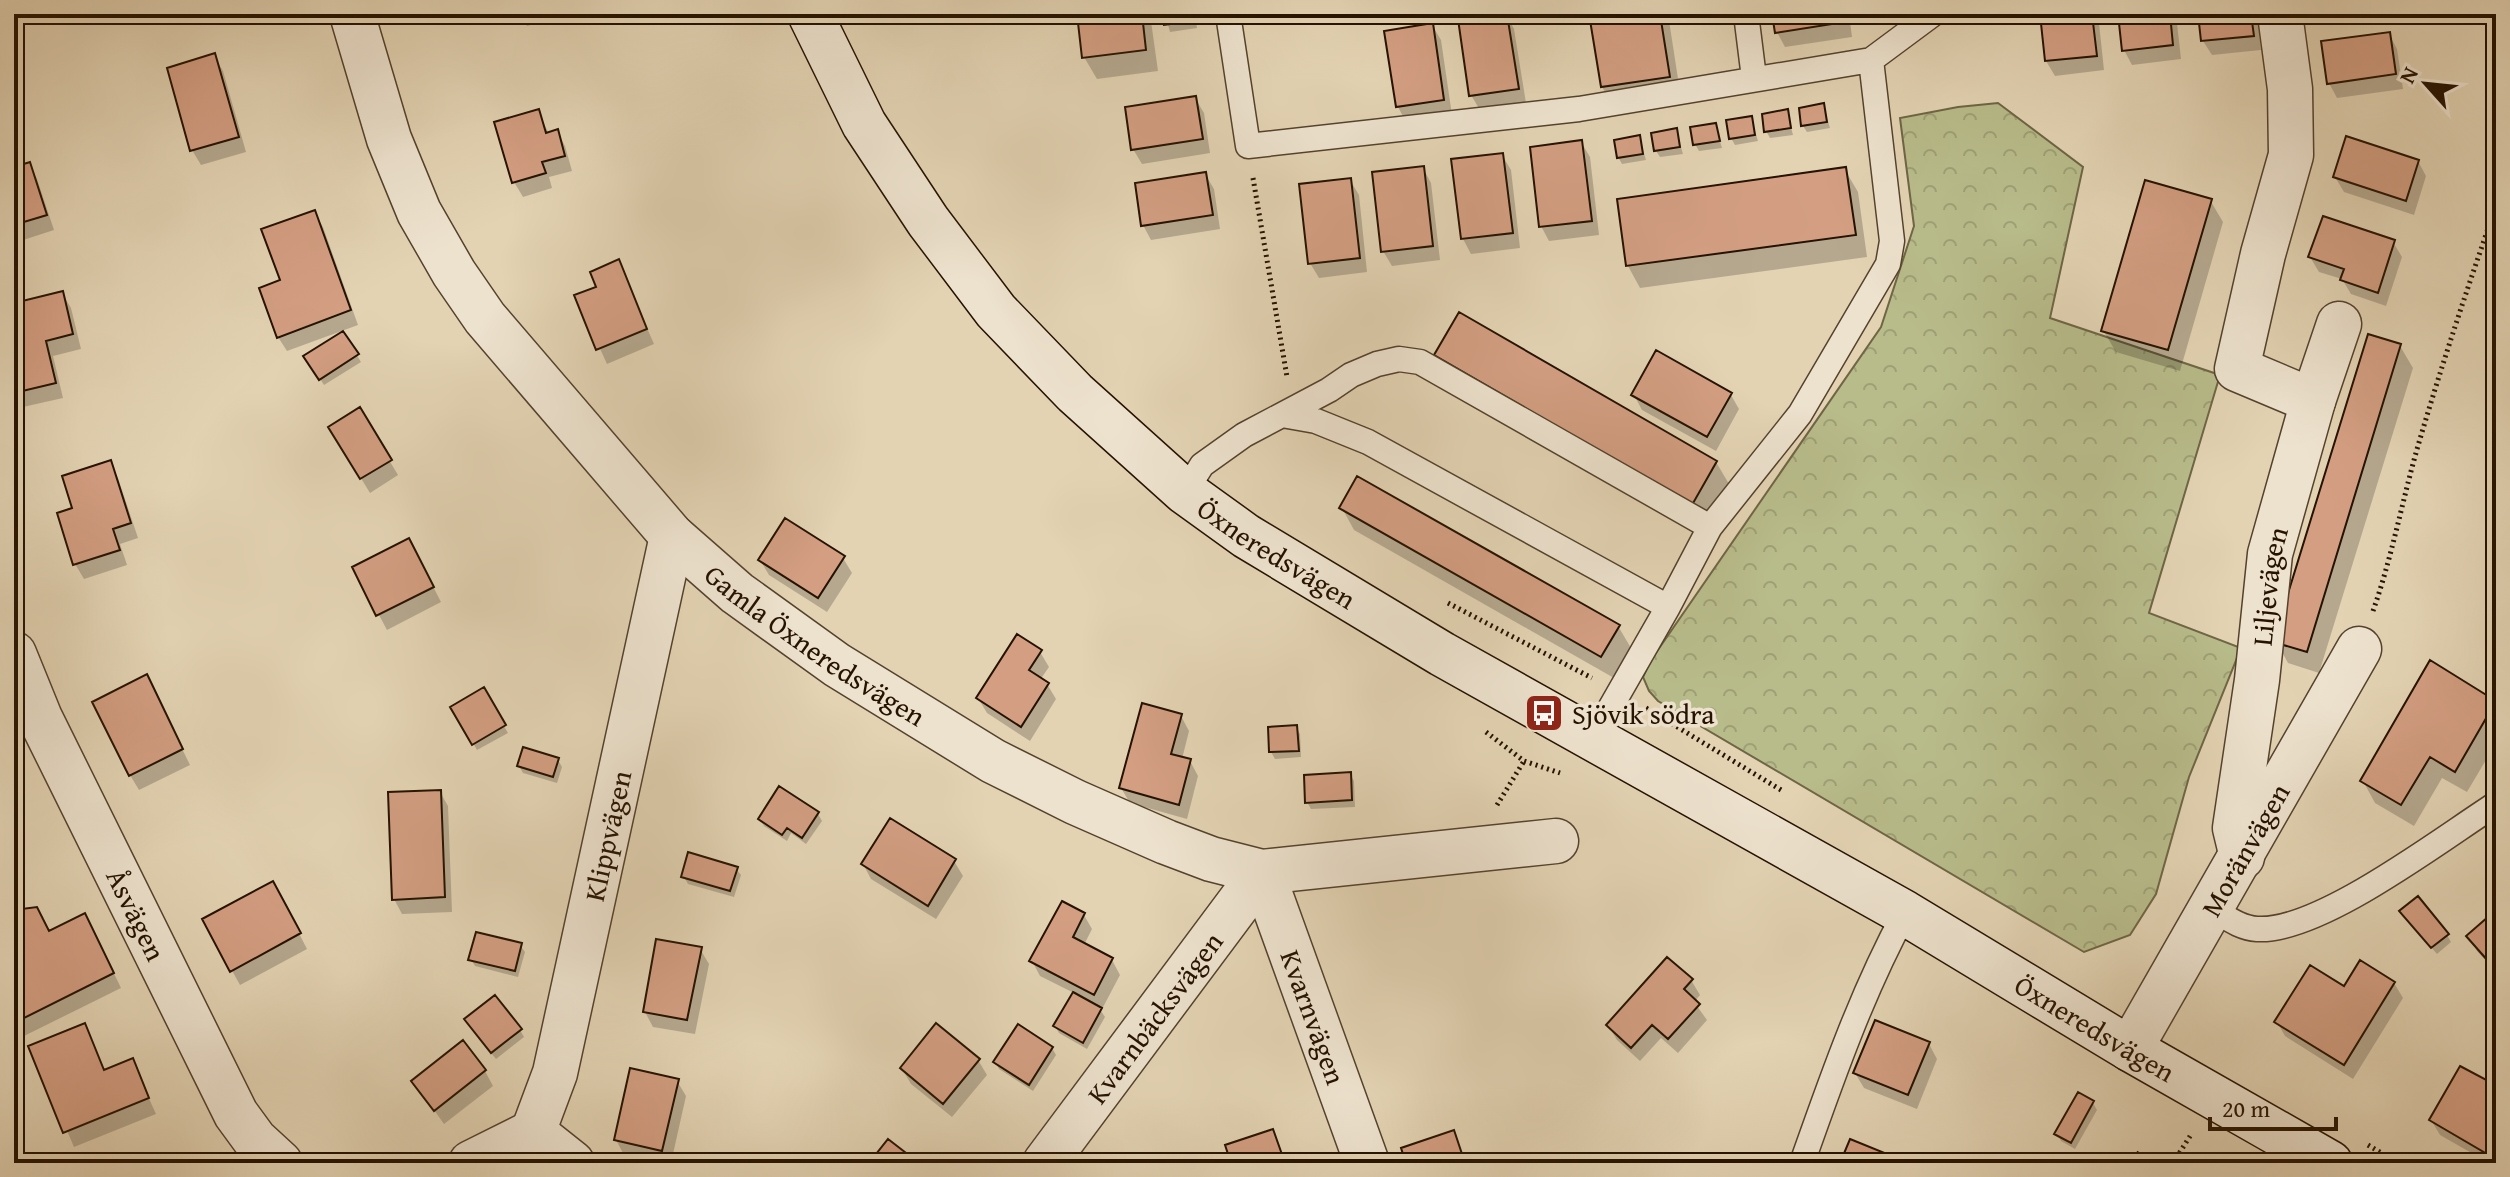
<svg xmlns="http://www.w3.org/2000/svg" width="2510" height="1177" viewBox="0 0 2510 1177" font-family="'Gentium Book Plus',serif">
	<style>
		.forest { fill: url(#forest-crowns); stroke: #6e6645; stroke-width: 2 }
		.shadow { fill: #0003 }
		.building { fill: #d39e82; stroke: #251200; stroke-width: 2 }
		.lines { fill: none; stroke-linecap: round; stroke-linejoin: round }
		.lane-casing { stroke: #54422d; stroke-width: 27 }
		.street-casing { stroke: #54422d; stroke-width: 47 }
		.secondary-casing { stroke: #251200; stroke-width: 47 }
		.path { stroke: #251200; stroke-width: 5; stroke-dasharray: 2 4; stroke-linecap: butt }
		.lane { stroke: #ede2ce; stroke-width: 24 }
		.street { stroke: #ede2ce; stroke-width: 44 }
		.secondary { stroke: #ede2ce; stroke-width: 44 }
		.labels { text-anchor: middle; dominant-baseline: central; stroke-width: 7; stroke-linejoin: round; paint-order: stroke }
		.street-label { font-size: 28px; fill: #251200; stroke: #ede2ce }
		.poi-label { font-size: 28px; fill: #251200; stroke: #ede2ce; text-anchor: start }
	</style>
	<defs>
		<pattern id="forest-crowns" width="20" height="18" patternUnits="userSpaceOnUse" patternTransform="scale(2)"><rect width="20" height="18" fill="#b8bb8a"/><path d="M2 6a3 3 0 1 1 6 0M12 15a3 3 0 1 1 6 0" fill="none" stroke="#9ea075"/></pattern>
	</defs>
	<rect width="100%" height="100%" fill="#e3d3b3"/>
	<filter id="stains"><feTurbulence type="fractalNoise" baseFrequency=".0025" numOctaves="4"/><feColorMatrix values="0 0 0 0 .2 0 0 0 0 .09 0 0 0 0 .02 0 0 0 .5 -.17"/></filter>
	<radialGradient id="worn" r=".72"><stop offset=".6" stop-color="#630" stop-opacity="0"/><stop offset="1" stop-color="#630" stop-opacity=".3"/></radialGradient>
	<!-- forest -->
	<path class="forest" d="M1998 103 2083 167 2050 318 2220 375 2149 613 2241 648 2189 777 2156 894 2130 935 2084 952 1658 701 1649 691 1643 677 1651 660 1881 327 1914 226 1900 118 1958 107Z"/>
	<!-- shadow -->
	<path class="shadow" d="M520 14H566V16L527 26Z
		M1079 14H1150L1158 71 1097 79 1084 57Z
		M1165 14H1195L1197 28 1170 32Z
		M1506 14 1514 29 1526 103 1480 110 1471 95Z
		M1591 14H1668L1681 98 1615 109 1602 87Z
		M1774 14H1849L1852 37 1785 47 1777 32Z
		M2042 14H2098L2104 70 2055 76 2046 61Z
		M2120 14H2176L2181 59 2132 65 2124 50Z
		M2201 14H2257L2261 50 2212 55 2203 41Z
		M2324 14H2372L2328 20Z
		M1432 25 1441 40 1452 115 1406 122 1398 107Z
		M2389 34 2397 49 2403 89 2337 98 2329 83Z
		M214 56 223 71 246 152 201 165 192 150 169 69Z
		M1195 98 1204 113 1210 153 1142 164 1133 149Z
		M1823 105 1830 128 1807 132 1803 126Z
		M538 111 549 134 557 131 565 146 572 171 549 177 552 188 523 197 514 182Z
		M1787 112 1793 135 1770 138 1766 131Z
		M1751 118 1758 141 1735 145 1731 138Z
		M1715 125 1722 148 1699 151 1695 144Z
		M1676 131 1683 154 1660 157 1656 151Z
		M1639 137 1646 160 1622 164 1618 157Z
		M1581 142 1590 157 1599 235 1549 241 1541 226Z
		M1502 155 1511 170 1520 248 1471 254 1463 239 1454 161Z
		M2418 161 2426 176 2414 215 2344 192 2335 177Z
		M29 164 37 179 54 230 14 243V169Z
		M1423 168 1431 183 1440 260 1392 266 1383 251Z
		M1845 170 1858 192 1867 257 1640 288 1628 266 1619 201Z
		M1205 174 1214 189 1220 229 1151 240 1143 225Z
		M1350 180 1359 195 1367 272 1319 278 1310 263Z
		M2210 200 2223 222 2180 371 2116 352 2103 330Z
		M314 212 323 227 358 325 287 351 278 337 282 281Z
		M2393 242 2402 257 2386 306 2351 294 2342 279 2319 272 2310 257Z
		M618 262 654 344 607 364 576 296 598 288Z
		M62 293 71 308 81 349 53 356 63 398 23 407 14 389V305Z
		M343 333 361 362 324 385 306 357Z
		M2400 346 2413 368 2319 673 2288 663 2276 641Z
		M1436 355 1716 462 1729 484 1705 525 1449 377Z
		M1634 395H1731L1739 409 1716 451 1642 410Z
		M359 410 398 475 370 493 339 442Z
		M110 463 118 478 138 538 120 544 127 565 84 579 75 564V509Z
		M1342 508 1618 626 1631 648 1614 678 1354 530Z
		M417 555 441 602 387 630 354 568Z
		M843 558 852 573 827 612 769 575 760 560Z
		M1040 652 1049 667 1040 680 1047 684 1056 699 1030 741 987 713 978 698Z
		M2431 663 2496 701V743L2467 792 2442 778 2414 826 2375 803 2363 781Z
		M483 690 508 733 477 750 453 708Z
		M154 692 190 765 139 790 130 775Z
		M1181 716 1189 731 1182 759 1190 761 1198 776 1187 819 1130 803 1121 788Z
		M1296 727 1300 734 1301 757 1275 759 1271 752Z
		M558 760 562 767 557 783 523 773 519 766Z
		M1350 774 1354 781 1355 807 1311 809 1307 802Z
		M440 792 448 806 452 912 402 914 394 899Z
		M818 814 822 821 806 844 791 833 787 841 764 826 760 819Z
		M954 861 963 876 936 919 871 879 863 864Z
		M736 869 741 875 734 897 688 884 684 877Z
		M14 894 23 911 49 933 93 930 121 988 20 1038 14 1027Z
		M281 898 307 949 240 985 204 920Z
		M2496 912V972L2477 951 2469 936Z
		M1084 915 1092 929 1084 945 1112 960 1120 975 1101 1011 1105 1017 1087 1049 1059 1033 1055 1026 1074 993 1040 976 1032 961Z
		M2406 918 2447 935 2451 942 2437 954Z
		M520 945 525 952 518 977 475 966 471 959Z
		M700 949 709 964 695 1034 653 1027 645 1012Z
		M1691 980 1700 995 1694 1002 1707 1020 1678 1053 1661 1038 1640 1061 1617 1040 1608 1025Z
		M2394 983 2403 998 2353 1079 2285 1036 2277 1022Z
		M84 1025 105 1072 132 1061 156 1114 74 1147 31 1047Z
		M470 1027 520 1030 524 1037 496 1059Z
		M1929 1044 1937 1059 1917 1109 1864 1088 1855 1073Z
		M1052 1048 1056 1055 1033 1091 999 1069 995 1062Z
		M978 1060 987 1075 952 1117 911 1084 902 1069Z
		M485 1071 493 1086 444 1124 413 1081Z
		M677 1081 686 1096 671 1163 624 1155 616 1140Z
		M2496 1089V1163H2489L2440 1135 2431 1120Z
		M2093 1103 2097 1110 2075 1149 2061 1141 2057 1134Z
		M1272 1131 1286 1163H1233Z"/>
	<!-- building -->
	<path class="building" d="M1077 14H1142L1146 50 1082 58Z
		M1163 14H1194L1195 21 1164 25Z
		M1492 14H1507L1519 89 1469 96 1458 19Z
		M1589 14H1660L1670 77 1601 87Z
		M1772 14H1843L1845 22 1775 33Z
		M2040 14H2092L2097 56 2045 61Z
		M2118 14H2170L2173 45 2122 51Z
		M2198 14H2251L2254 36 2201 41Z
		M1433 23 1444 100 1396 107 1384 31Z
		M2390 32 2396 74 2327 84 2321 41Z
		M215 53 239 137 190 151 167 68Z
		M1196 96 1203 139 1131 150 1125 107Z
		M1824 103 1827 122 1801 126 1799 108Z
		M539 109 546 133 558 129 565 156 542 162 546 173 512 183 494 122Z
		M1788 109 1791 128 1764 132 1762 114Z
		M1752 116 1755 135 1729 139 1726 120Z
		M1716 123 1720 141 1693 145 1690 127Z
		M1677 128 1680 147 1654 151 1651 133Z
		M1640 135 1643 154 1617 158 1614 140Z
		M2346 136 2419 160 2406 201 2333 177Z
		M1582 140 1592 221 1539 227 1530 147Z
		M1503 153 1513 233 1461 239 1451 159Z
		M30 162 47 215 14 225V167Z
		M1424 166 1433 246 1381 252 1372 172Z
		M1846 167 1856 235 1626 266 1617 199Z
		M1206 172 1213 215 1141 226 1135 183Z
		M1351 178 1360 258 1308 264 1299 184Z
		M2145 180 2212 199 2168 350 2101 331Z
		M315 210 351 310 277 338 259 288 280 280 261 229Z
		M2323 216 2395 240 2378 293 2340 280 2344 269 2308 257Z
		M619 259 647 329 596 350 574 295 596 287 590 272Z
		M63 291 73 334 46 341 56 383 14 393V303Z
		M1459 312 1717 461 1692 505 1434 355Z
		M343 331 359 354 319 380 303 356Z
		M2368 334 2401 344 2307 652 2273 642Z
		M1656 350 1732 393 1707 437 1631 395Z
		M360 407 392 460 360 479 328 427Z
		M111 460 131 523 113 529 120 550 73 565 57 513 72 508 62 476Z
		M1357 476 1620 625 1601 657 1339 508Z
		M785 518 845 556 818 598 758 560Z
		M409 538 434 587 376 616 352 567Z
		M1017 634 1042 650 1029 670 1049 683 1021 727 976 698Z
		M2430 660 2496 701 2455 772 2430 757 2401 805 2360 781Z
		M147 674 183 749 129 776 92 702Z
		M484 687 506 725 472 745 450 707Z
		M1142 703 1182 714 1171 754 1191 759 1179 805 1119 788Z
		M1297 725 1299 751 1269 752 1268 727Z
		M523 747 559 758 553 777 517 766Z
		M1351 772 1352 800 1305 803 1304 775Z
		M779 786 819 812 802 838 787 828 782 835 758 819Z
		M441 790 445 897 392 900 388 792Z
		M890 818 956 859 928 906 861 864Z
		M688 852 738 867 730 891 681 877Z
		M273 881 301 933 230 972 202 919Z
		M14 892 22 909 37 907 49 931 85 913 114 973 14 1023Z
		M2418 896 2449 934 2431 948 2399 911Z
		M1062 901 1085 913 1073 937 1113 958 1094 995 1029 961Z
		M2496 910V970L2466 936Z
		M476 932 522 943 515 971 468 960Z
		M656 939 702 947 687 1020 643 1012Z
		M1667 957 1693 979 1684 989 1700 1004 1668 1039 1652 1025 1631 1048 1606 1025Z
		M2360 960 2395 982 2344 1065 2274 1022 2310 965 2344 986Z
		M1073 992 1102 1008 1083 1043 1053 1026Z
		M495 995 522 1029 491 1053 464 1019Z
		M1875 1020 1930 1042 1908 1095 1853 1073Z
		M85 1023 104 1070 133 1058 149 1098 63 1133 28 1046Z
		M936 1023 980 1059 943 1104 900 1068Z
		M1018 1024 1053 1047 1029 1085 993 1062Z
		M463 1040 486 1070 434 1111 411 1081Z
		M2460 1066 2496 1085 2494 1158 2429 1120Z
		M630 1068 679 1079 662 1151 614 1140Z
		M2078 1092 2094 1101 2071 1143 2054 1134Z
		M1273 1129 1285 1163H1231L1225 1145Z
		M1454 1130 1465 1163H1406L1401 1148Z
		M888 1139 919 1163H869Z
		M1850 1139 1897 1158 1896 1163H1840Z"/>
	<g class="lines">
		<defs>
			<path id="lane" d="M1228 14 1248 146 1579 109 1871 60
				M1746 14 1754 78
				M1282 415 1316 421 1368 442 1668 607 1592 740
				M1185 492 1202 465 1244 435 1329 390 1351 375 1377 364 1399 359 1420 362 1710 527
				M1668 607 1710 527 1800 414 1888 264 1892 241 1871 60 1933 14
				M2212 909C2226 917 2240 928 2257 929 2319 933 2441 839 2496 804
				M1802 1163C1832 1078 1862 992 1905 913"/>
			<g id="street">
				<path id="s1" d="M352 14 389 139 419 212 454 273 485 318 672 536 737 593 837 665 993 761 1075 802 1166 842 1211 859 1262 872 1556 841"/>
				<path d="M2280 14 2290 89 2291 155 2263 254 2237 369 2313 401"/>
				<path id="s2" d="M14 654 40 718 236 1114 255 1140 280 1163"/>
				<path id="s3" d="M2242 857 2235 828 2257 680 2270 554 2313 401 2339 324"/>
				<path id="s4" d="M1262 872 1367 1163"/>
				<path id="s5" d="M2130 1049 2359 649"/>
				<path id="s6" d="M533 1132 555 1073 672 536"/>
				<path d="M533 1132 572 1163"/>
				<path d="M471 1163 533 1132"/>
				<path id="s7" d="M1045 1163 1262 872"/>
			</g>
			<g id="secondary">
				<path id="s8" d="M810 14 864 124 928 221 996 311 1075 393 1185 492 1246 536 1442 654 1905 913 2130 1049 2330 1163"/>
			</g>
		</defs>
		<!-- lane casing -->
		<use href="#lane" class="lane-casing"/>
		<!-- street casing -->
		<use href="#street" class="street-casing"/>
		<!-- secondary casing -->
		<use href="#secondary" class="secondary-casing"/>
		<!-- path -->
		<path class="path" d="M1253 178 1287 377
			M1448 603 1592 678
			M2373 611C2393 554 2403 496 2420 439 2443 361 2469 283 2496 206
			M1646 708 1781 790
			M1486 732 1524 761 1560 773
			M1497 805 1524 761
			M2368 1145 2398 1163
			M2136 1153 2153 1163
			M2173 1163 2192 1133"/>
		<!-- lane -->
		<use href="#lane" class="lane"/>
		<!-- street -->
		<use href="#street" class="street"/>
		<!-- secondary -->
		<use href="#secondary" class="secondary"/>
	</g>
	<!-- icons -->
	<defs>
		<symbol id="bus-square" viewBox="-11 -11 22 22"><rect x="-9" y="-9" width="18" height="18" rx="4" fill="#8f2418" stroke="#ede2ce"/><path d="M-5-6H5V4H4V6H2V4H-2V6H-4V4H-5ZM-3.5-4V0h7V-4ZM-3.5 1.2v1.5H-2V1.2ZM2 1.2v1.5H3.5V1.2Z" fill="#fff"/></symbol>
	</defs>
	<g fill-rule="evenodd">
		<use href="#bus-square" x="1522" y="691" width="44" height="44"/>
	</g>
	<g class="labels">
		<!-- street labels -->
		<g class="street-label">
			<text stroke="none"><textPath href="#s8" startOffset="724">Öxneredsvägen</textPath></text>
			<text stroke="none"><textPath href="#s3" startOffset="274">Liljevägen</textPath></text>
			<text stroke="none"><textPath href="#s1" startOffset="802">Gamla Öxneredsvägen</textPath></text>
			<text stroke="none"><textPath href="#s6" startOffset="306">Klippvägen</textPath></text>
			<text stroke="none"><textPath href="#s5" startOffset="230">Moränvägen</textPath></text>
			<text stroke="none"><textPath href="#s2" startOffset="288">Åsvägen</textPath></text>
			<text stroke="none"><textPath href="#s7" startOffset="182">Kvarnbäcksvägen</textPath></text>
			<text stroke="none"><textPath href="#s4" startOffset="154">Kvarnvägen</textPath></text>
			<text stroke="none"><textPath href="#s8" startOffset="1670">Öxneredsvägen</textPath></text>
		</g>
		<!-- poi labels -->
		<g class="poi-label">
			<text x="1572" y="713">Sjövik södra</text>
		</g>
	</g>
	<!-- margin -->
	<rect width="2510" height="1177" fill="none" stroke="#e3d3b3" stroke-width="48"/>
	<rect x="16" y="16" width="2478" height="1145" fill="none" stroke="#251200" stroke-width="4"/>
	<rect x="24" y="24" width="2462" height="1129" fill="none" stroke="#251200" stroke-width="2"/>
	<!-- north arrow -->
	<g transform="translate(2426 84) rotate(297)" stroke="#ede2ce" stroke-width="6" paint-order="stroke">
	<path d="M0-6L14 30L0 20L-14 30Z" fill="#251200"/>
	<text y="-12" font-size="22" font-weight="bold" text-anchor="middle" fill="#251200">N</text>
	</g>
	<!-- scale -->
	<path d="M2210 1117v12h126v-12" fill="none" stroke="#251200" stroke-width="4"/>
	<text x="2222" y="1117" font-size="24" fill="#251200" stroke="#ede2ce" stroke-width="6" paint-order="stroke">20 m</text>
	<rect width="100%" height="100%" filter="url(#stains)"/>
	<rect width="100%" height="100%" fill="url(#worn)"/>
</svg>
